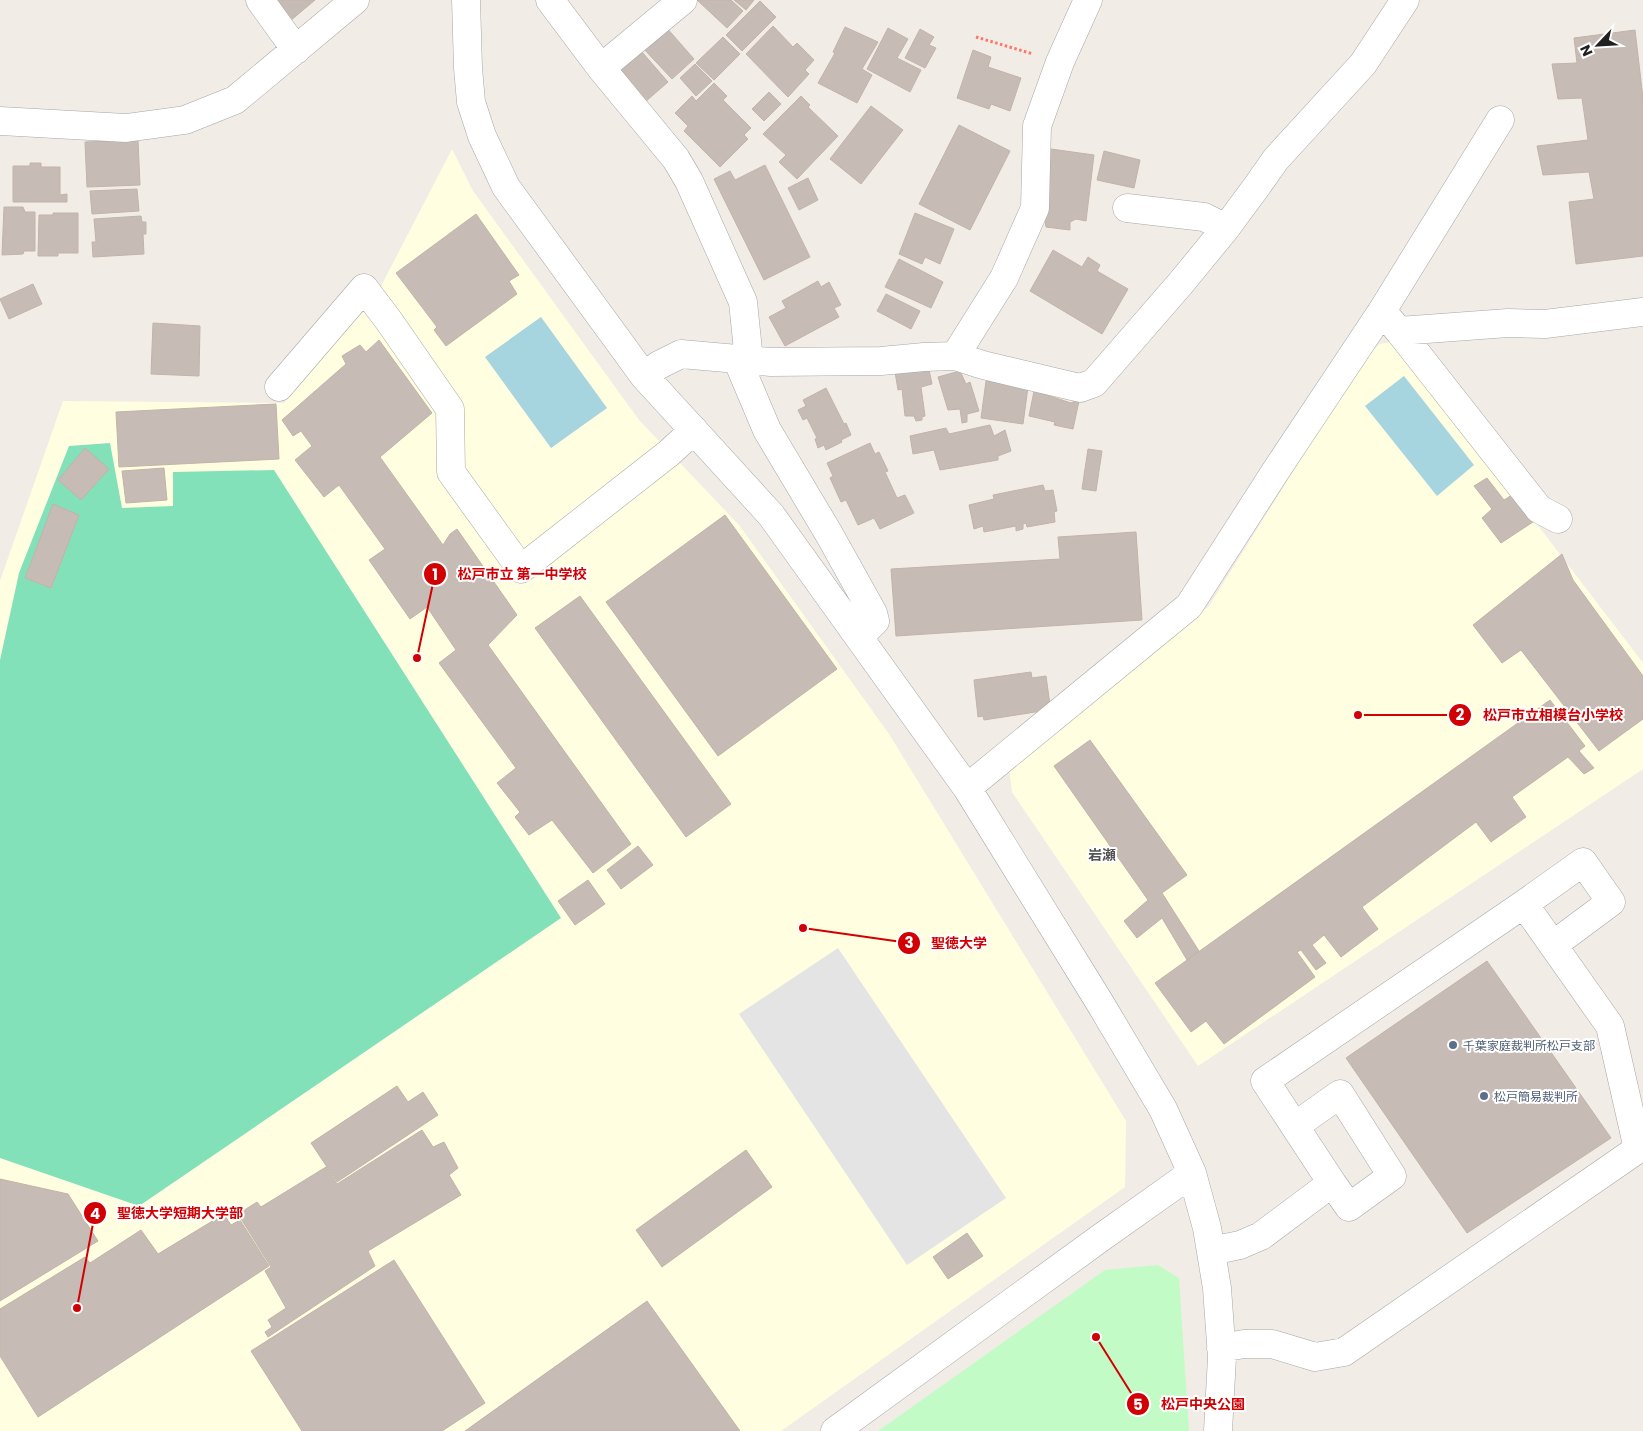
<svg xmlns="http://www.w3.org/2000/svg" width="1643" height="1431" viewBox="0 0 1643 1431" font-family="Poppins,'Noto Sans JP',sans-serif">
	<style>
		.education { fill: #fffee1 }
		.park { fill: #c3fbc6 }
		.pitch { fill: #83e1ba }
		.parking { fill: #e4e4e4 }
		.water { fill: #a6d4df }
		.building { fill: #c6bcb5; stroke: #c3b3a8 }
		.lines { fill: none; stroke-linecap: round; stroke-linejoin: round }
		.minor-casing { stroke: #a7a7a7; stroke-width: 29 }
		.path { stroke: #fd766b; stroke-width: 3; stroke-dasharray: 2.5 2.5; stroke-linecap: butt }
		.minor { stroke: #fff; stroke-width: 28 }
		.service-dot { fill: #5c6f8a; stroke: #fff; stroke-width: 2 }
		.labels { text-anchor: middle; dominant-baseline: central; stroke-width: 4; stroke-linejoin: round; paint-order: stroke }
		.service-label { font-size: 12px; fill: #4e5e75; stroke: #fff; text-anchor: start }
		.neighbourhood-label { font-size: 14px; font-weight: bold; fill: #535353; stroke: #fff }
		.leader { fill: none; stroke: #d00005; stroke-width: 2 }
		.callout-dot { fill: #d00005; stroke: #fff; stroke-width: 2 }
		.mark-label { font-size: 15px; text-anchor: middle; font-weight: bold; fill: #fff }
		.callout-label { font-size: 14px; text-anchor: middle; font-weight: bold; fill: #d00005; stroke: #fff; stroke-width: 4; stroke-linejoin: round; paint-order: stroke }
	</style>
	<rect width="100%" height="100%" fill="#f1ede6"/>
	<!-- education -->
	<path class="education" d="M452 149 473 191 639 420 739 525 889 734 1126 1121 1125 1187 781 1431H0V581L63 401 284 403 379 290Z
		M1397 341 1643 663V769L1198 1066 1012 792 1009 768 1209 606 1366 355 1380 344Z"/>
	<!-- park -->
	<path class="park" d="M1158 1265 1179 1278 1189 1431H878L1105 1270Z"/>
	<!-- pitch -->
	<path class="pitch" d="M110 443 122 508 173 506V472L274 470 561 918 139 1206 0 1158V660L19 573 69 446Z"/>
	<!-- parking -->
	<path class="parking" d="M838 948 1006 1198 907 1265 739 1014Z"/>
	<!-- water -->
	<path class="water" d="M541 317 607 408 551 448 485 357Z
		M1404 376 1474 465 1437 496 1365 406Z"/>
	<!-- building -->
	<path class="building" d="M271 0H315L290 21Z
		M697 0H731L743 11 727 28Z
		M734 0H754L746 10Z
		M760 1 776 17 742 51 726 35Z
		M665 26 694 59 672 79 642 47Z
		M773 26 793 47 797 43 814 60 805 70 809 74 788 97 746 54Z
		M845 27 878 42 862 69 872 75 857 103 818 83 835 53 833 52Z
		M888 28 908 39 897 58 921 70 910 92 867 69Z
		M920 29 934 37 929 45 936 48 925 68 905 58Z
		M1635 30 1643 98V256L1576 264 1569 202 1594 199 1589 172 1543 175 1537 146 1588 140 1582 98 1558 99 1552 64 1577 63 1574 38Z
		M723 37 740 54 714 80 696 63Z
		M973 50 991 57 988 67 1021 78 1010 111 991 104 989 109 957 98Z
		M642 52 668 82 645 102 619 72Z
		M695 64 712 81 696 96 680 78Z
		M714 83 727 96 723 100 751 128 744 135 748 139 720 167 684 131 688 126 675 113 692 96 696 101Z
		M769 92 781 104 764 121 752 109Z
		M801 96 810 105 808 107 838 136 797 179 779 162 786 155 763 134Z
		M871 106 903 130 861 184 830 159Z
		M959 125 1010 151 970 230 919 204Z
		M138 140 140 185 87 187 85 142Z
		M1051 149 1094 155 1086 221 1076 219 1070 222V230L1046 227 1044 216 1045 186Z
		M1104 151 1140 160 1134 188 1097 180Z
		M30 163H41V167H60V195L67 194V202H13V166H30Z
		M765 165 810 257 764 280 714 179 730 171 735 180Z
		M808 178 818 200 799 210 788 188Z
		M137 189 139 211 92 214 90 191Z
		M4 207H23L25 212H35V251H24L23 254 2 255Z
		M53 213H78V253H58V256H38L39 215H53Z
		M915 213 954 229 940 264 925 257 922 264 899 254Z
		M476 214 519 275 509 281 517 294 446 346 434 330 437 327 396 273Z
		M141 216 142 222H146V234H143L144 254 93 257 92 242H96L94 219Z
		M1053 250 1082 267 1088 257 1100 265 1097 271 1128 289 1102 334 1030 291Z
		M899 259 943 282 931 308 885 287Z
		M818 281 821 287 829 282 841 305 834 308 839 317 785 346 769 317 786 308 782 301Z
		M33 284 42 304 9 319 0 299Z
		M886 294 920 311 911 329 877 311Z
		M153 323 200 326 199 376 151 374Z
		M379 340 432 413 380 457 443 545 450 534 457 529 517 615 488 645 631 844 593 873 552 820 529 835 515 817 520 812 497 783 516 768 439 663 456 650 427 607 410 619 369 560 385 549 339 485 324 497 295 460 312 446 301 431 293 436 282 420 346 364 342 356 360 345 366 352Z
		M929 370 932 384 921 387 925 416 922 417V420L916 421 914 416H905L902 389 898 390 895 372Z
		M960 371 966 384 970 382 979 411 967 414V422L962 423 960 409 948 410 938 377Z
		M986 381 1028 387 1023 424 981 418Z
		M826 388 844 424 846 423 851 435 841 440 842 442 826 450 824 445 818 448 815 439 817 438 807 418 803 420 798 410 806 406 803 400Z
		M1034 391 1071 403 1075 401H1079L1073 429 1054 425 1055 422 1029 416Z
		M276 404 279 459 119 467 116 412Z
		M990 425 994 436 1005 430 1011 451 998 456V460L940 470 934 450 913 454 910 436 946 428 949 434Z
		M870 443 875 454 879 452 888 471 885 472 897 498 905 495 914 513 880 529 874 518 858 525 846 500 841 502 830 478 833 476 827 463Z
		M85 448 109 469 81 500 58 480Z
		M1088 449 1102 451 1096 491 1082 489Z
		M164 468 167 500 126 503 122 471Z
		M1487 478 1504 500 1512 495 1533 522 1501 543 1482 518 1492 509 1474 486Z
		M1043 485 1045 491 1053 490 1057 511 1054 512 1055 522 1027 527 1026 523 1023 524V529L1016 531V526L984 532 983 526 974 529 969 505 994 499 993 495Z
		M53 504 79 515 51 588 25 578Z
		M725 515 837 669 718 756 606 602Z
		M1136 532 1142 620 896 636 891 569 1060 559 1058 537Z
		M1562 554 1573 580 1643 676V719L1599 751 1521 650 1502 663 1473 625Z
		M580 596 731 804 686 837 535 628Z
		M1031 672 1032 678 1046 676 1050 705 1041 707 1042 711 984 720 983 716 978 717 974 680Z
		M1550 700 1585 746 1579 751 1594 768 1584 774 1568 757 1512 797 1526 817 1491 842 1476 822 1362 907 1378 929 1341 957 1324 935 1312 945 1326 963 1316 970 1301 950 1297 952 1315 977 1224 1044 1206 1021 1191 1032 1155 983Z
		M1090 740 1187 875 1162 893 1199 951 1187 960 1162 918 1137 938 1124 921 1148 900 1054 766Z
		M638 846 653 865 621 889 607 870Z
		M588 880 605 904 575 925 558 901Z
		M1487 961 1611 1138 1467 1233 1346 1058Z
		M397 1086 408 1102 423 1092 438 1115 337 1182 311 1143Z
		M422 1130 433 1147 444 1142 458 1168 449 1175 461 1195 368 1251 375 1266 268 1337 265 1332 272 1327 268 1320 286 1308 265 1271 271 1267 238 1214 257 1202 261 1207 326 1167 337 1184Z
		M746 1150 772 1187 662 1267 636 1230Z
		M0 1179 68 1194 98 1241 0 1301Z
		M224 1214 231 1225 240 1220 269 1266 38 1417 0 1356V1309L85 1257 90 1263 141 1230 158 1254Z
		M967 1233 983 1256 948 1279 933 1257Z
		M394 1260 485 1403 442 1431H302L251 1351Z
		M647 1301 740 1431H465Z"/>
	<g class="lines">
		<defs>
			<path id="minor" d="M260 0 296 50
				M466 0 468 68 471 102 482 136 506 187 644 376 771 515 967 788 1100 1003 1163 1109 1192 1173 1207 1228 1217 1288 1222 1357 1218 1431
				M550 0 601 68 676 159 689 181 743 302 749 360
				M601 68 683 0
				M0 121 126 128 185 120 235 100 355 0
				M1127 208 1204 217 1226 228
				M1382 311 1399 331 1539 509 1558 519
				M1399 331 1508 323 1545 324 1643 312
				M955 356 983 365 1080 388 1094 383 1180 284 1226 228 1257 186 1276 159 1363 64 1405 0
				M737 359 767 430 829 534 873 613 875 621 859 637
				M644 376 659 365 681 354 771 362 881 361 924 357 955 356 1004 278 1035 208 1037 126 1060 62 1088 0
				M279 387 364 288 389 321 450 409 451 472 521 569 669 453 694 430
				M967 788 1189 606 1275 472 1382 311 1500 120
				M1295 1126 1340 1094 1392 1176 1349 1207 1332 1183
				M1211 1251 1240 1245 1261 1236 1332 1183 1265 1081 1524 904 1583 862 1611 902 1553 945
				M1221 1348 1244 1344H1272L1315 1357 1344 1352 1638 1149 1610 1026 1524 904
				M835 1431 1099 1239 1192 1173"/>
		</defs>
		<!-- minor casing -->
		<use href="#minor" class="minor-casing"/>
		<!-- path -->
		<path class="path" d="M976 37 1033 54"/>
		<!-- minor -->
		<use href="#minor" class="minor"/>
	</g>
	<!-- markers -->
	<g class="service-dot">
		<circle cx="1453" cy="1045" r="5"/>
		<circle cx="1484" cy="1096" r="5"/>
	</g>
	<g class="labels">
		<!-- service labels -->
		<g class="service-label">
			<text x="1463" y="1045">千葉家庭裁判所松戸支部</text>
			<text x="1494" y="1096">松戸簡易裁判所</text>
		</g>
		<!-- neighbourhood labels -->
		<g class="neighbourhood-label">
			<text x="1102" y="855">岩瀬</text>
		</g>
	</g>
	<!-- callouts -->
	<path class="leader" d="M417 658L435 574M1358 715L1460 715M803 928L909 943M77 1308L95 1213M1096 1337L1138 1404"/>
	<g class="callout-dot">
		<circle cx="417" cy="658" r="5"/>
		<circle cx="1358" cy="715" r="5"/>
		<circle cx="803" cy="928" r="5"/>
		<circle cx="77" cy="1308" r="5"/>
		<circle cx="1096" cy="1337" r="5"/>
		<circle cx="435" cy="574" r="12"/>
		<circle cx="1460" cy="715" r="12"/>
		<circle cx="909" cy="943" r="12"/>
		<circle cx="95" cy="1213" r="12"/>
		<circle cx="1138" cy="1404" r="12"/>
	</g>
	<g class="mark-label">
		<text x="435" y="580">1</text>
		<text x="1460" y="720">2</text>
		<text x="909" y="948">3</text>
		<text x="95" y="1219">4</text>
		<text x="1138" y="1410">5</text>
	</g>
	<g class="callout-label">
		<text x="522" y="579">松戸市立 第一中学校</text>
		<text x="1553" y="720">松戸市立相模台小学校</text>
		<text x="959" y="948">聖徳大学</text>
		<text x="180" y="1218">聖徳大学短期大学部</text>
		<text x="1203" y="1409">松戸中央公園</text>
	</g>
	<!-- north arrow -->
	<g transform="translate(1598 45) rotate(245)" stroke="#ffffff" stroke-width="4" paint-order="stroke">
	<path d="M0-4L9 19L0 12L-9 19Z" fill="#202020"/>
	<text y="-8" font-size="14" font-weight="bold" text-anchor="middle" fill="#202020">N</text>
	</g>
</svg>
